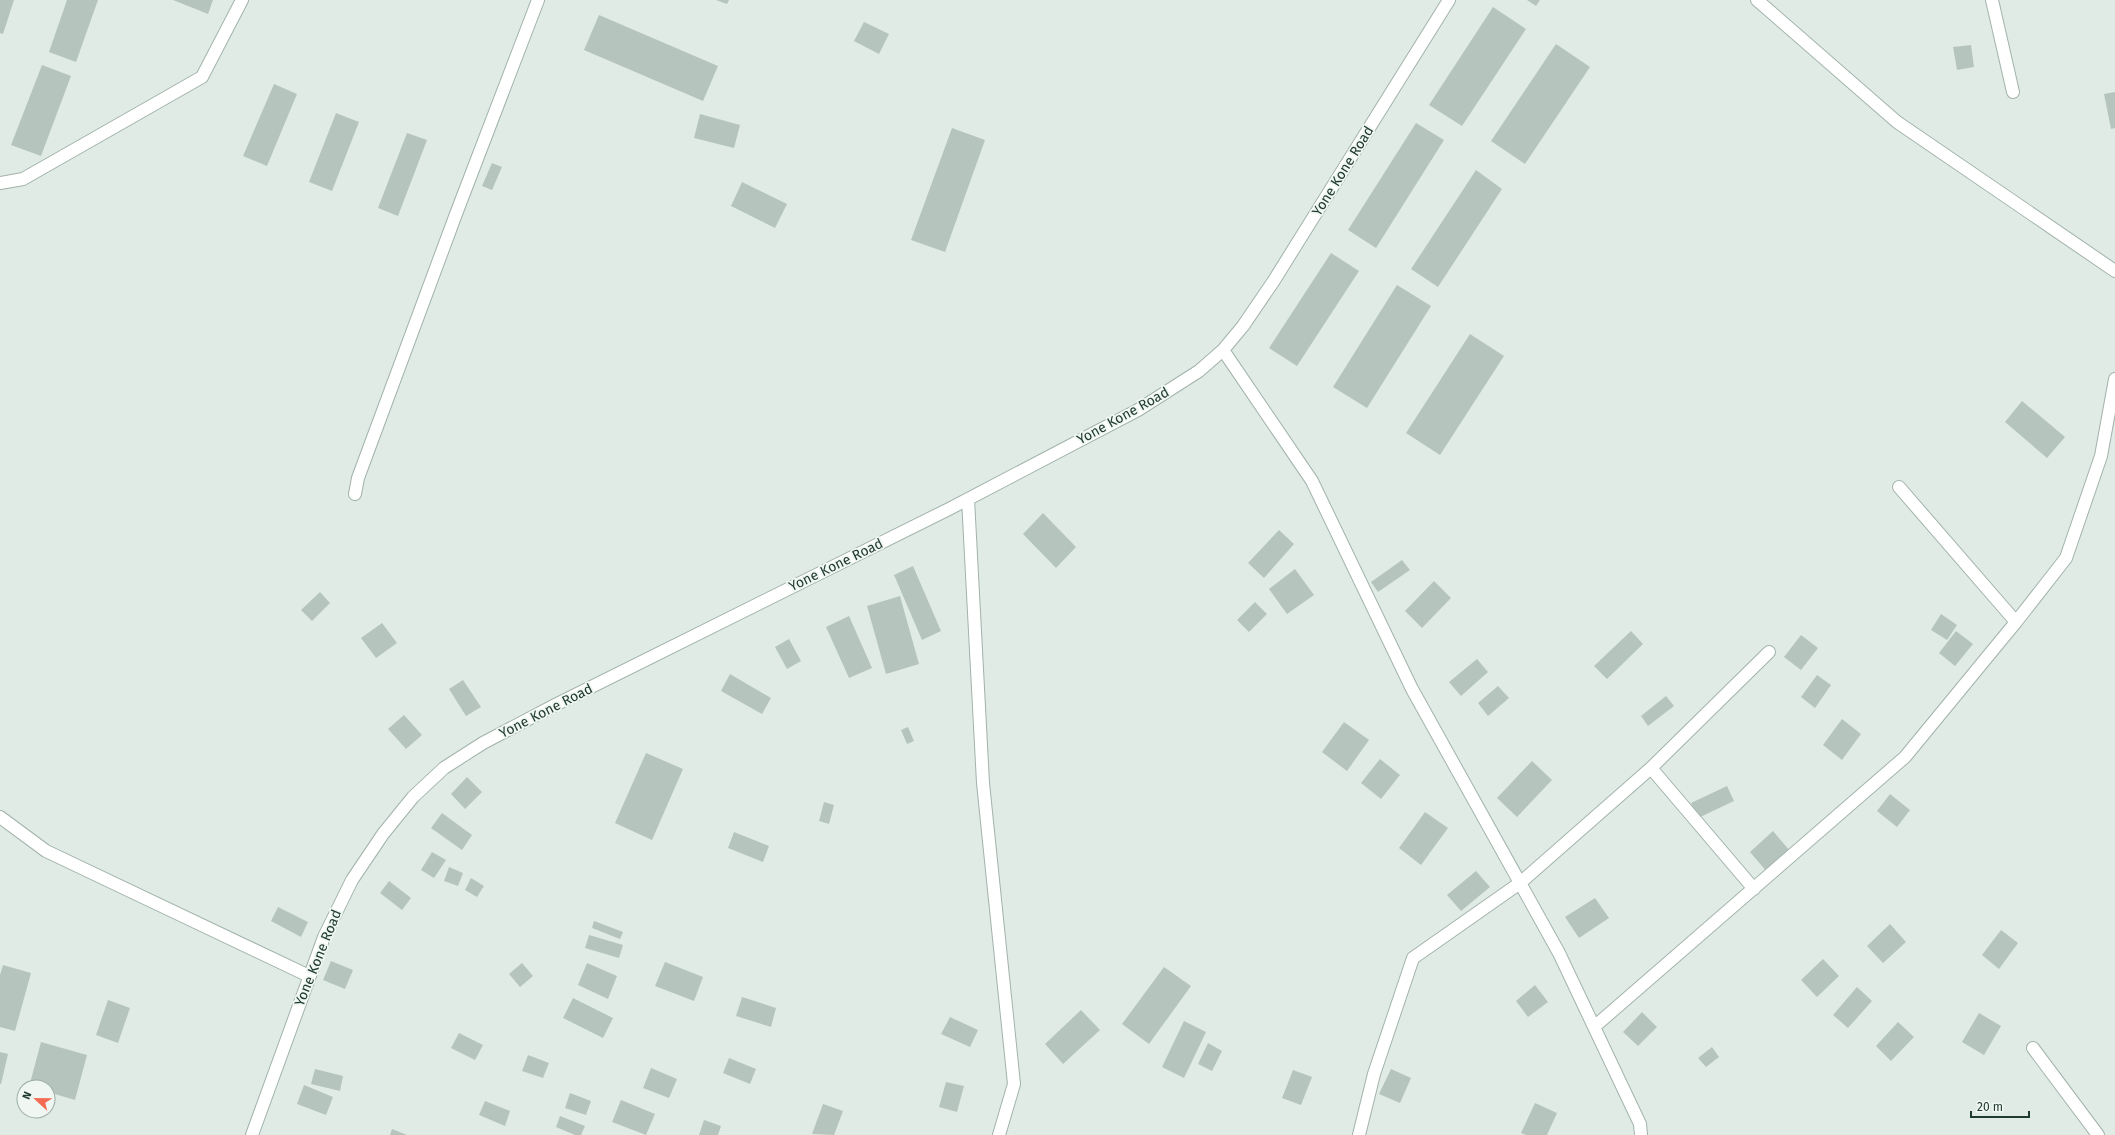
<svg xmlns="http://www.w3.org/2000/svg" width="2115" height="1135" viewBox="0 0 2115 1135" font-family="'Fira Sans',sans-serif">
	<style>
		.building { fill: #b5c5bd }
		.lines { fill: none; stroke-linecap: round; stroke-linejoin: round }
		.minor-casing { stroke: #a2b3ab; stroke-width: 14 }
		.minor { stroke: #fff; stroke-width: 12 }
		.labels { text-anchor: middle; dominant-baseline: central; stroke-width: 3.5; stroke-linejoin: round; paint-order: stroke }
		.street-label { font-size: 14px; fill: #203b31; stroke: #f0f7f3 }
	</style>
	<rect width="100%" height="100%" fill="#dfebe4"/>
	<!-- building -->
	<path class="building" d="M0 0H14L3 34 0 33Z
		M67 0H98L76 62 49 52Z
		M173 0H213L208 14Z
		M716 0H729L727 4Z
		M1527 0H1540L1536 6Z
		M1493 7 1526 29 1462 126 1429 105Z
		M599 15 718 66 703 101 584 50Z
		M864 22 889 34 879 54 854 41Z
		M1556 44 1590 67 1525 164 1491 141Z
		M1971 45 1974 67 1957 70 1953 47Z
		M42 65 71 76 41 156 11 145Z
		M274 84 297 94 267 166 243 156Z
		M2115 92V128L2111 129 2104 94Z
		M336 113 359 122 332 191 309 182Z
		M700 114 740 125 734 148 694 138Z
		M1416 123 1444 140 1376 248 1348 230Z
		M952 128 985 140 945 252 911 240Z
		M407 133 427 140 398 216 378 208Z
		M492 163 502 167 492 190 482 186Z
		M1476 170 1502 189 1438 287 1411 269Z
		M742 182 787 204 775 228 731 206Z
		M1331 253 1359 271 1297 366 1269 348Z
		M1397 285 1431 306 1367 408 1333 387Z
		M1470 334 1504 356 1440 455 1406 433Z
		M2022 401 2065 437 2047 458 2005 422Z
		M1043 513 1076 547 1056 568 1023 534Z
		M1279 530 1294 544 1264 578 1248 563Z
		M1402 560 1410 570 1378 592 1371 582Z
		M913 566 941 631 922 640 894 575Z
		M1295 569 1314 595 1287 614 1269 589Z
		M1434 581 1451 598 1422 628 1405 611Z
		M320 592 330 603 312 621 301 610Z
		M900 596 919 664 886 674 867 606Z
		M1255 602 1267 614 1249 632 1237 620Z
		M1941 614 1957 625 1947 640 1931 630Z
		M849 616 872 668 849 678 826 627Z
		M382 623 397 643 376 658 361 638Z
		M1631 631 1643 644 1607 679 1594 666Z
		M1956 631 1973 644 1955 666 1939 653Z
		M1801 635 1818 648 1801 670 1784 657Z
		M789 639 801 661 787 669 775 647Z
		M1477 659 1488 672 1461 696 1449 682Z
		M730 674 771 698 762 714 721 691Z
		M1817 675 1831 685 1815 708 1801 697Z
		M463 680 481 707 466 716 449 689Z
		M1498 686 1509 698 1488 716 1478 703Z
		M1666 696 1674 706 1648 726 1641 716Z
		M404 715 422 735 406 749 388 729Z
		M1842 719 1861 734 1842 760 1823 745Z
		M1344 722 1369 740 1347 771 1322 752Z
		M908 727 914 741 907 744 901 730Z
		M646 753 683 769 652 840 615 823Z
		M1380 759 1400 775 1381 799 1361 783Z
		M1532 761 1552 780 1517 817 1497 798Z
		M467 777 482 792 465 809 451 794Z
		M1727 786 1734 801 1698 818 1691 803Z
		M1890 794 1910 810 1897 827 1877 811Z
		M824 802 834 805 829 824 819 821Z
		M1425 812 1448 828 1421 865 1399 848Z
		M442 813 472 835 462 850 431 828Z
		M1773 831 1790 851 1767 872 1750 852Z
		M734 832 769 846 763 862 728 848Z
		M432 852 446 860 434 878 421 870Z
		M449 867 463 873 458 886 444 881Z
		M1476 871 1490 887 1461 911 1447 895Z
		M471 878 484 886 477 897 465 890Z
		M389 881 411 898 402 910 380 893Z
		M1595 898 1609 918 1579 938 1565 917Z
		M278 907 308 922 301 937 271 921Z
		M594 921 623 932 620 939 592 928Z
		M1890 924 1906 942 1883 963 1867 946Z
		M2001 930 2018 943 1999 969 1982 955Z
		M589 935 623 945 619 958 585 948Z
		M1823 959 1839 976 1817 997 1801 980Z
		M331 961 353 970 345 989 323 980Z
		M665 962 703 977 694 1001 655 986Z
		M522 963 533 976 520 987 509 974Z
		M587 963 617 976 608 999 578 985Z
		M3 965 31 973 15 1031 0 1027V975Z
		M1164 967 1191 986 1149 1044 1122 1024Z
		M1535 985 1548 1002 1528 1017 1516 1001Z
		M1857 987 1872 1001 1848 1028 1833 1015Z
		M742 997 776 1008 771 1027 736 1016Z
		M573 998 613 1018 603 1038 563 1018Z
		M108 1000 130 1008 118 1043 96 1035Z
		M1081 1010 1100 1030 1063 1064 1045 1044Z
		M1642 1012 1657 1027 1638 1046 1623 1032Z
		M1979 1013 2001 1026 1984 1055 1962 1042Z
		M950 1017 978 1030 970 1047 941 1034Z
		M1184 1021 1206 1032 1184 1078 1162 1067Z
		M1898 1022 1914 1037 1891 1061 1876 1046Z
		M459 1033 483 1045 475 1060 451 1048Z
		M41 1042 87 1055 75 1100 48 1092V1087H29Z
		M1208 1043 1222 1051 1212 1071 1198 1064Z
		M1712 1047 1719 1057 1706 1067 1698 1058Z
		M0 1052 8 1054 1 1084H0Z
		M528 1055 549 1063 543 1078 522 1071Z
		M729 1058 756 1069 750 1084 723 1073Z
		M651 1068 677 1079 669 1098 643 1088Z
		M315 1069 343 1076 340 1091 311 1084Z
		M1391 1069 1411 1078 1400 1103 1379 1094Z
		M1293 1070 1312 1077 1301 1105 1282 1098Z
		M946 1082 964 1086 957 1112 939 1107Z
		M304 1085 333 1097 326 1115 297 1104Z
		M570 1093 591 1101 586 1115 565 1108Z
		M621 1100 655 1114 646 1135 612 1122Z
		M485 1101 510 1111 505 1126 479 1115Z
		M1535 1103 1557 1113 1547 1135H1526L1521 1133Z
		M823 1104 843 1111 834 1135 812 1134Z
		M560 1116 585 1126 581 1135H575L556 1127Z
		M704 1120 721 1126 718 1135H699Z
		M392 1129 407 1135H390Z"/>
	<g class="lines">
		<defs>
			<path id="minor" d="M1757 0 1897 122 2115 271
				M1992 0 2013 92
				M0 183 23 179 202 77 242 0
				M1223 350 1312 481 1412 689 1559 953 1640 1124 1641 1135
				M1899 487 2016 622
				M355 494 358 478 456 214 538 0
				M968 499 983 783 1014 1084 999 1135
				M1651 768 1754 889
				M0 817 46 851 309 976
				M1594 1027 1905 757 2016 622 2066 558 2101 456 2115 379
				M2033 1048 2098 1135
				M252 1135 324 937 352 880 383 834 413 797 444 768 483 743 555 705 949 509 1138 410 1199 371 1223 350 1243 326 1273 282 1449 0
				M1359 1135 1374 1074 1413 958 1520 883 1651 768 1769 652"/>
		</defs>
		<!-- minor casing -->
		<use href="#minor" class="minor-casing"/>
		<!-- minor -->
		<use href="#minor" class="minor"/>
	</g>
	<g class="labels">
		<!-- street labels -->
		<g class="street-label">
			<text transform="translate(1343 171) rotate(-58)">Yone Kone Road</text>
			<text transform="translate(1123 416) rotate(-29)">Yone Kone Road</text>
			<text transform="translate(836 565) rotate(-26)">Yone Kone Road</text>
			<text transform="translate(546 711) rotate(-27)">Yone Kone Road</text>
			<text transform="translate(318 958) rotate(-68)">Yone Kone Road</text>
		</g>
	</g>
	<!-- north arrow -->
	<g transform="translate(36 1099) rotate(292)"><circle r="19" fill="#f0f7f3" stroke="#9daca5"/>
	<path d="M0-3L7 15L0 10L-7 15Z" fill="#f46b54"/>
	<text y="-6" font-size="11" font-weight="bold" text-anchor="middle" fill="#203b31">N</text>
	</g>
	<!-- scale -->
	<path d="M1971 1111v6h58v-6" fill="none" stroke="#203b31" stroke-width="2"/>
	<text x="1977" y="1111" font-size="12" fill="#203b31" stroke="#f0f7f3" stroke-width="3" paint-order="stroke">20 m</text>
</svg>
